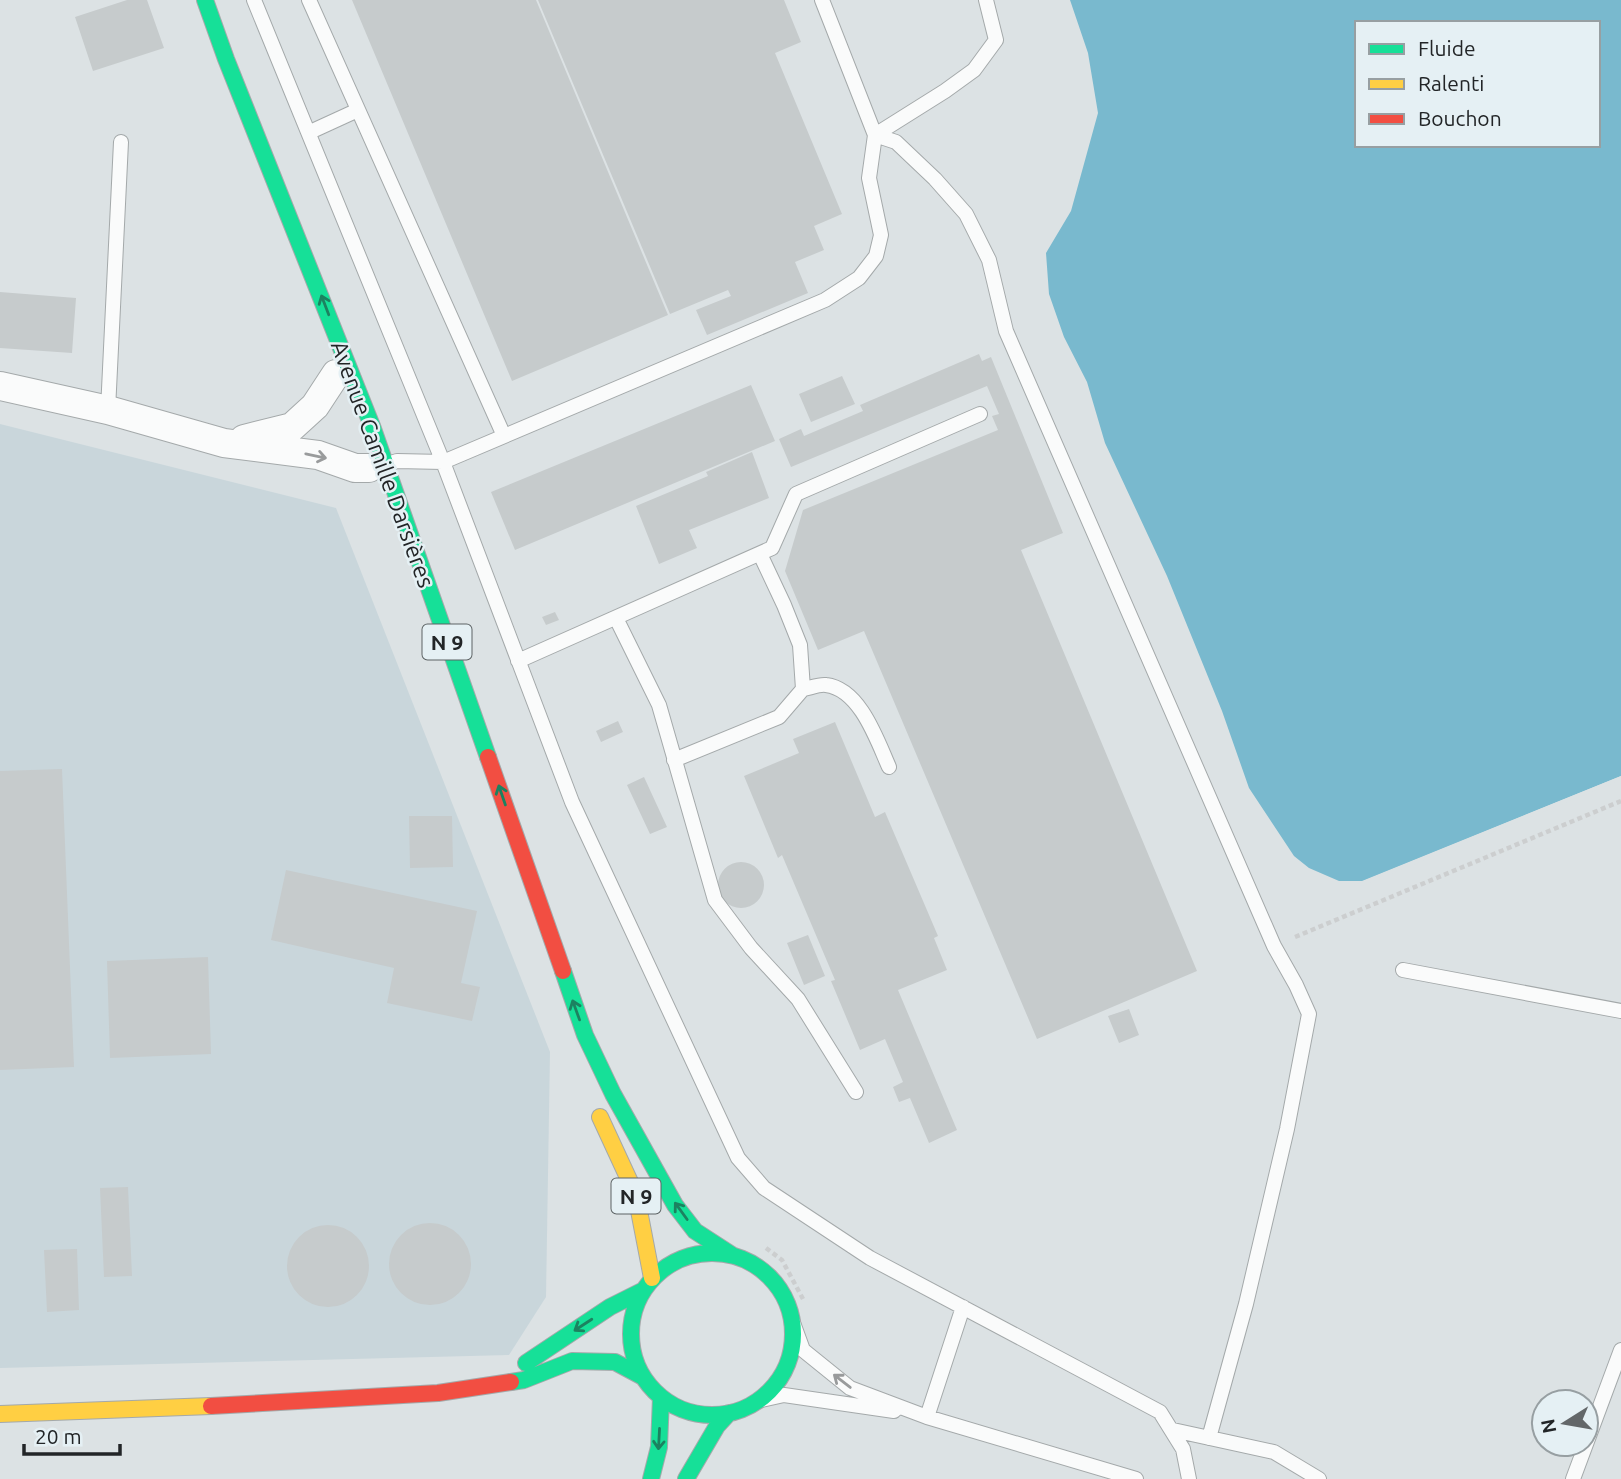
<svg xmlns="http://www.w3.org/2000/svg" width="1621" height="1479" viewBox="0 0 1621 1479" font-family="Ubuntu,sans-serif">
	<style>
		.built { fill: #c9d6db }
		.water { fill: #79b9ce; fill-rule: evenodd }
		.pier { fill: #dce2e4 }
		.building { fill: #c6cbcc }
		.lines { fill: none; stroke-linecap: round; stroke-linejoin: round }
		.lane-casing { stroke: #a4a9aa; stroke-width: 16 }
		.street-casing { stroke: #a4a9aa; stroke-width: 30 }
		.fast-casing { stroke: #a4a9aa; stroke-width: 18 }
		.slow-casing { stroke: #a4a9aa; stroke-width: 18 }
		.jam-casing { stroke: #a4a9aa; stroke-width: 18 }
		.path { stroke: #cccecf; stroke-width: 4.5; stroke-dasharray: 5 3.5; stroke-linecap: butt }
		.lane { stroke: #fafbfb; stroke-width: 14 }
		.street { stroke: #fafbfb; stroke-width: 28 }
		.fast { stroke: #16e098; stroke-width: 16 }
		.slow { stroke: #ffcf43; stroke-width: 16 }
		.jam { stroke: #f24e42; stroke-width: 16 }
		.oneway { stroke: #1c8260 }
		.oneway2 { stroke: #999b9c }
		.labels { text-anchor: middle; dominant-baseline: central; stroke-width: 5; stroke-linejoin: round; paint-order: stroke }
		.shield { fill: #e5f0f4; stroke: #5c6264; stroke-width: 2 }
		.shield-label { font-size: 21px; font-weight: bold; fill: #222527 }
		.street-label { font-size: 23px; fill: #222527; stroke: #e5f0f4 }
	</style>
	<rect width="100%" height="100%" fill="#dce2e4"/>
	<!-- built -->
	<path class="built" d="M0 424 336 508 550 1052 546 1297 509 1355 0 1368Z"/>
	<!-- water -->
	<path class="water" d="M1070 0H1621V776L1362 881H1339L1309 868 1294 856 1249 788 1222 711 1167 576 1105 443 1087 382 1064 337 1049 294 1046 253 1071 211 1098 113 1088 53ZM1357 23H1598V145H1357Z"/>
	<!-- pier -->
	<path class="pier" d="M1621 776V780L1364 885 1351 886Z"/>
	<!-- building -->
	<path class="building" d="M127 0H147L164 48 93 71 75 17Z
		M352 0H536L668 315 512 381Z
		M538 0H784L801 42 775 53 842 214 814 226 824 250 795 262 808 293 707 335 696 310 731 296 728 290 670 314Z
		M0 292 76 298 72 353 0 348Z
		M979 354 982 361 991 357 1063 533 1021 550 1197 971 1037 1039 864 631 818 650 785 571 803 510 998 430 992 416 999 414 987 386 791 467 779 439 801 429 804 436 863 411 860 405Z
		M842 376 855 404 811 422 799 394Z
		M751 385 775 441 515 550 491 492Z
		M752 452 769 498 689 530 697 548 659 564 636 506 708 476 706 472Z
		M555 612 559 620 546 625 542 617Z
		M618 721 623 732 601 742 596 731Z
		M835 722 875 817 885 812 938 936 934 938 947 970 898 990 957 1130 929 1143 910 1098 899 1102 893 1087 903 1082 885 1039 860 1050 831 981 835 980 782 855 778 858 744 776 799 753 793 739Z
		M62 769 74 1067 0 1070V771Z
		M644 777 667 827 650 834 627 785Z
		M409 816H452L453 867 410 868Z
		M718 885a23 23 0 1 1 46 0a23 23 0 1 1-46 0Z
		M286 870 477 911 461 983 480 987 472 1021 387 1003 394 968 271 940Z
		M808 935 825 976 804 985 787 943Z
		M208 957 211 1054 110 1058 107 961Z
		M1129 1009 1139 1035 1119 1043 1108 1016Z
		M128 1187 132 1276 104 1277 100 1188Z
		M389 1264a41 41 0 1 1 82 0a41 41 0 1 1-82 0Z
		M287 1266a41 41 0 1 1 82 0a41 41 0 1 1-82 0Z
		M77 1249 79 1310 47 1312 44 1250Z"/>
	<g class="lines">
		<defs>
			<path id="lane" d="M254 0 443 462 572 802 738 1158 764 1188 870 1258 1160 1412 1183 1449 1189 1479
				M309 0 504 436
				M310 132 358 110
				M875 135 896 142 935 179 966 214 989 260 1006 331 1274 946 1296 985 1309 1014 1287 1129 1246 1304 1209 1438
				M875 135 945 91 974 70 996 40 986 0
				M108 410 121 142
				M388 464 397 461 443 462 825 300 859 278 876 256 881 235 869 178 875 135 822 0
				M616 618 659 705 715 900 751 948 798 999 856 1092
				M518 661 772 548 796 494 980 414
				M803 689C810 688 819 684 826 685 860 689 877 740 889 767
				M674 760 779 717 803 689 800 645 784 605 760 554
				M1403 970 1621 1011
				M792 1320 803 1350 850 1388 927 1417 1136 1479
				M757 1401 784 1395 894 1411
				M927 1417 963 1307
				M1173 1430 1274 1452 1319 1479
				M1573 1479 1621 1350"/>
			<path id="street" d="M0 386 108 410 224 443 318 455 355 468H369
				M244 439 292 427 315 406 336 374"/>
			<path id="fast" d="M205 0 226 59 372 426 488 757
				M563 971 585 1035 613 1094 675 1205 695 1231 732 1255
				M631 1334a81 81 0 1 1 162 0a81 81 0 1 1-162 0Z
				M526 1363 610 1307 642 1291
				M511 1382 524 1380 572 1361 615 1362 643 1377
				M651 1479 659 1447 661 1397
				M686 1479 717 1426 729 1413"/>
			<path id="slow" d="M600 1117 636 1195 652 1278
				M0 1414 211 1406"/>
			<path id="jam" d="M488 757 563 971
				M211 1406 438 1393 511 1382"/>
		</defs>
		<!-- lane casing -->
		<use href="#lane" class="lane-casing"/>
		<!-- street casing -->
		<use href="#street" class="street-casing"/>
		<!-- fast casing -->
		<use href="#fast" class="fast-casing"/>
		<!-- slow casing -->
		<use href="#slow" class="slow-casing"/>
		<!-- jam casing -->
		<use href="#jam" class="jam-casing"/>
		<!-- path -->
		<path class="path" d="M1295 937 1621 801
			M766 1248 782 1260 803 1299"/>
		<!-- lane -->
		<use href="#lane" class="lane"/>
		<!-- street -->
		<use href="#street" class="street"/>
		<!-- fast -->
		<use href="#fast" class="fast"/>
		<!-- slow -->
		<use href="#slow" class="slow"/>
		<!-- jam -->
		<use href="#jam" class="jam"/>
	</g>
	<!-- one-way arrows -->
	<defs><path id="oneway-shaft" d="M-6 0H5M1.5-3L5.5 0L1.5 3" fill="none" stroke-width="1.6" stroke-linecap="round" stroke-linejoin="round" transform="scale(1.75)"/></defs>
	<g class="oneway">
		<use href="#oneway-shaft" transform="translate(325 305) rotate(-111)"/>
		<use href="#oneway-shaft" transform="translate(502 795) rotate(-109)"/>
		<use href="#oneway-shaft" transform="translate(576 1010) rotate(-110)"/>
		<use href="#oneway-shaft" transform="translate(681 1211) rotate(-126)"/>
		<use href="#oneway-shaft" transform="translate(583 1325) rotate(147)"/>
		<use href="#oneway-shaft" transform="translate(659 1439) rotate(93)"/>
	</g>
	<g class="oneway2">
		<use href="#oneway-shaft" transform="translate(316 456) rotate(12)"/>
		<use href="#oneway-shaft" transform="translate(842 1381) rotate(-142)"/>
	</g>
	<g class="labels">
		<!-- shield labels -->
		<g class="shield">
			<rect x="422.5" y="624.5" width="49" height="35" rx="5"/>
			<rect x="611.5" y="1178.5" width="49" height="35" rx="5"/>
		</g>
		<g class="shield-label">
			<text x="447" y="642">N 9</text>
			<text x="636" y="1196">N 9</text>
		</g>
		<!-- street labels -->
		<g class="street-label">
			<text transform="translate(383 464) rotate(70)">Avenue Camille Darsières</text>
		</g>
	</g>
	<!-- legend -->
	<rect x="1355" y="21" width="245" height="126" fill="#e5f0f4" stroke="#979fa2" stroke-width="2"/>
	<rect x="1369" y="44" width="35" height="10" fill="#16e098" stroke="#979fa2" stroke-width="2"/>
	<text x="1418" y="56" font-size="21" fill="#222527">Fluide</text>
	<rect x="1369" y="79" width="35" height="10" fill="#ffcf43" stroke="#979fa2" stroke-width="2"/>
	<text x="1418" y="91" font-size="21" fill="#222527">Ralenti</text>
	<rect x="1369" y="114" width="35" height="10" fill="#f24e42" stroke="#979fa2" stroke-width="2"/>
	<text x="1418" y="126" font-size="21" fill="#222527">Bouchon</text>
	<!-- north arrow -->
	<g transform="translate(1565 1423) rotate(259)"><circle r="33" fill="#e5f0f4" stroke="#979fa2" stroke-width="2"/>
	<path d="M0-5L12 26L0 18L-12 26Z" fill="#636769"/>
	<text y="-10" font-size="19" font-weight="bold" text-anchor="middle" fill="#222527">N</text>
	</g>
	<!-- scale -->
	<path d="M24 1444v10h96v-10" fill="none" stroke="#222527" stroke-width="3.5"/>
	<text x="35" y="1444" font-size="21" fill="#222527" stroke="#e5f0f4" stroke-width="5" paint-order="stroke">20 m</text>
</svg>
